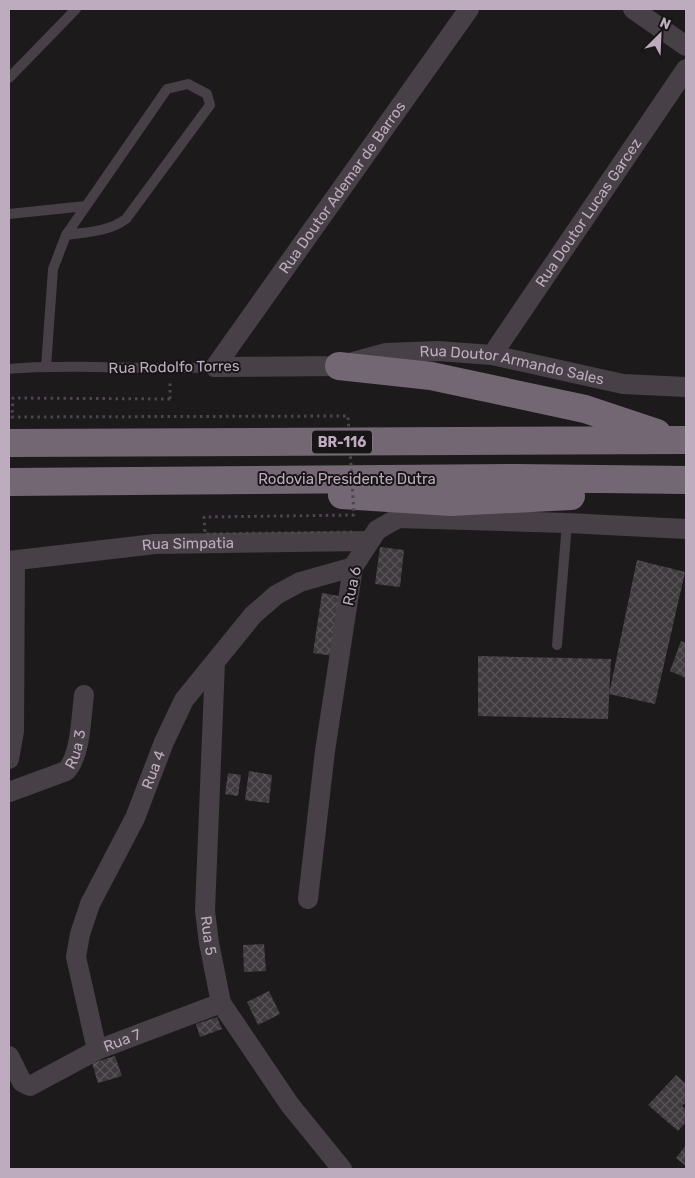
<svg xmlns="http://www.w3.org/2000/svg" width="695" height="1178" viewBox="0 0 695 1178" font-family="Rubik,sans-serif">
	<style>
		.building { fill: url(#building-cross-hatch) }
		.lines { fill: none; stroke-linecap: round; stroke-linejoin: round }
		.path { stroke: #4e454e; stroke-width: 3; stroke-dasharray: 2.5 4; stroke-linecap: butt }
		.lane { stroke: #474046; stroke-width: 10 }
		.street { stroke: #474046; stroke-width: 20 }
		.highway { stroke: #736773; stroke-width: 28 }
		.path-bridge { stroke: #4e454e; stroke-width: 3; stroke-dasharray: 2.5 4; stroke-linecap: butt }
		.labels { text-anchor: middle; dominant-baseline: central; stroke-width: 4; stroke-linejoin: round; paint-order: stroke }
		.shield { fill: #181517; stroke: #8c7f8b; stroke-width: 1 }
		.shield-label { font-size: 14px; font-weight: bold; fill: #bdacbd }
		.street-label { font-size: 15px; fill: #bdacbd; stroke: #181517 }
	</style>
	<defs>
		<pattern id="building-cross-hatch" width="8" height="8" patternUnits="userSpaceOnUse" patternTransform="scale(1.25)"><rect width="8" height="8" fill="#3f3a3e"/><path d="M0 0l8 8M0 8l8-8" fill="none" stroke="#595458"/></pattern>
	</defs>
	<rect width="100%" height="100%" fill="#1d1a1c"/>
	<!-- building -->
	<path class="building" d="M380 547 404 550 400 587 375 584Z
		M637 560 685 572 655 704 609 694Z
		M322 593 344 597 334 656 313 653Z
		M681 641 686 643V678L670 671Z
		M478 656 611 659 608 719 478 716Z
		M249 771 272 775 269 803 245 800Z
		M228 773 241 775 238 796 225 794Z
		M264 944 266 971 244 972 243 945Z
		M269 991 280 1014 258 1025 247 1002Z
		M217 1017 222 1029 200 1037 196 1024Z
		M115 1056 122 1076 98 1083 92 1063Z
		M676 1075 686 1084V1102L682 1106 686 1110V1122L678 1131 648 1105Z
		M686 1145V1166L676 1158Z"/>
	<g class="lines">
		<!-- path -->
		<path class="path" d="M170 399V382"/>
		<!-- lane -->
		<path class="lane" d="M9 78 76 9
			M9 214 86 206
			M46 367 53 269 66 235 167 89 188 84 207 94 210 105 126 219C108 232 87 232 66 235
			M9 369C77 363 147 371 215 367
			M557 645 567 523"/>
		<!-- street -->
		<g class="street">
			<path d="M633 9 686 46"/>
			<path id="s1" d="M492 355 686 69"/>
			<path id="s2" d="M215 367 339 366 386 353 438 351 492 355 623 384 686 387"/>
			<path id="s3" d="M215 367 469 9"/>
			<path id="s4" d="M9 561 155 544 369 541"/>
			<path id="s5" d="M215 662 205 911 209 943 221 1003 290 1105 342 1169"/>
			<path d="M9 759 14 731 15 561"/>
			<path id="s6" d="M9 792 66 771C81 756 81 717 84 695"/>
			<path d="M308 899 325 751 353 567 377 530 398 518 567 523 686 529"/>
			<path id="s7" d="M97 1050 76 957 80 934 90 904 135 818 164 742 184 700 253 615 276 595 300 582 353 567"/>
			<path id="s8" d="M9 1056 22 1082 30 1086 97 1050 221 1003"/>
		</g>
		<!-- highway -->
		<path class="highway" d="M339 366 431 376 585 409 657 433
			M9 443 686 440
			M9 482 516 478 686 480
			M342 495 451 502 571 496"/>
		<!-- path-bridge -->
		<path class="path-bridge" d="M170 399 13 398 12 417 348 416 354 515 204 517 205 534 355 532"/>
	</g>
	<g class="labels">
		<!-- shield labels -->
		<rect class="shield" x="312" y="430.5" width="60" height="23" rx="4"/>
		<g class="shield-label">
			<text x="342" y="442">BR-116</text>
		</g>
		<!-- street labels -->
		<g class="street-label">
			<text stroke="none"><textPath href="#s3" startOffset="220">Rua Doutor Ademar de Barros</textPath></text>
			<text stroke="none"><textPath href="#s1" startOffset="172">Rua Doutor Lucas Garcez</textPath></text>
			<text stroke="none"><textPath href="#s2" startOffset="300">Rua Doutor Armando Sales</textPath></text>
			<text transform="translate(174 367) rotate(-1)">Rua Rodolfo Torres</text>
			<text x="347" y="479">Rodovia Presidente Dutra</text>
			<text stroke="none"><textPath href="#s4" startOffset="180">Rua Simpatia</textPath></text>
			<text transform="translate(352 586) rotate(-78)">Rua 6</text>
			<text stroke="none"><textPath href="#s6" startOffset="85">Rua 3</textPath></text>
			<text stroke="none"><textPath href="#s7" startOffset="299">Rua 4</textPath></text>
			<text stroke="none"><textPath href="#s5" startOffset="274">Rua 5</textPath></text>
			<text stroke="none"><textPath href="#s8" startOffset="141">Rua 7</textPath></text>
		</g>
	</g>
	<!-- border -->
	<rect width="695" height="1178" fill="none" stroke="#bdacbd" stroke-width="20"/>
	<!-- north arrow -->
	<g transform="translate(660 35) rotate(24)" stroke="#181517" stroke-width="4" paint-order="stroke">
	<path d="M0-4L9 19L0 12L-9 19Z" fill="#bdacbd"/>
	<text y="-8" font-size="14" font-weight="bold" text-anchor="middle" fill="#bdacbd">N</text>
	</g>
</svg>
